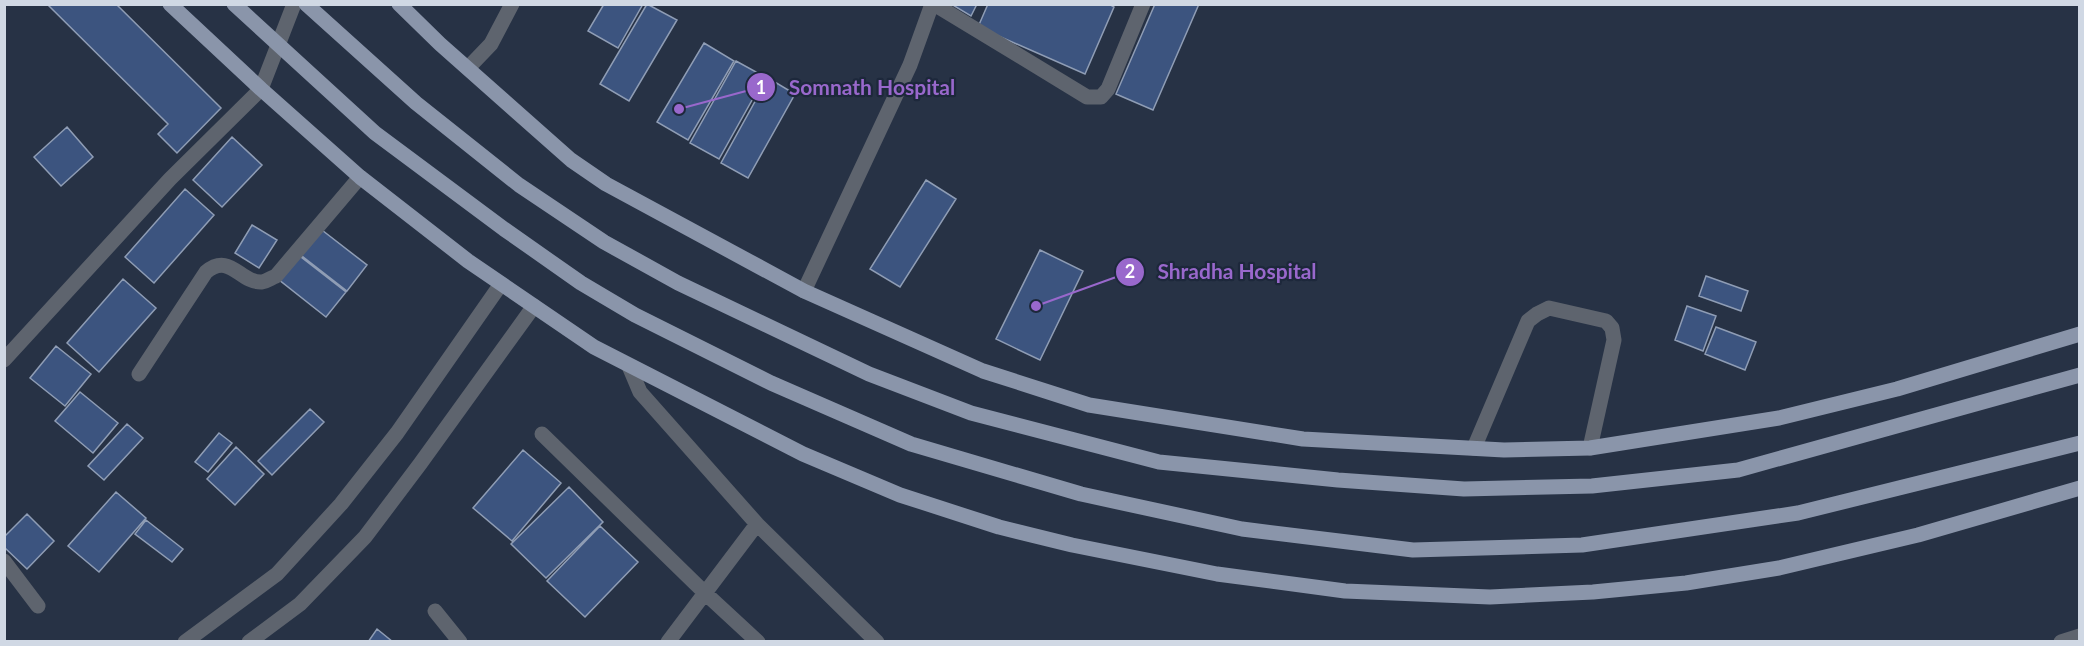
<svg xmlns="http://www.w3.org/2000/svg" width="2084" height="646" viewBox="0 0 2084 646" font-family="Lato,sans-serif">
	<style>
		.building { fill: #3c547f; stroke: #8f9db5; stroke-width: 1.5 }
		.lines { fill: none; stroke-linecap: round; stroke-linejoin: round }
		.minor { stroke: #5e646e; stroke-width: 15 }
		.major { stroke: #8a95aa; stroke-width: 15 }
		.leader { fill: none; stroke: #9968cc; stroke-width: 2 }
		.callout-dot { fill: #9968cc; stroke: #1d283b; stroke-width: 2 }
		.mark-label { font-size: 18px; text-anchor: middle; font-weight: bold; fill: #fff }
		.callout-label { font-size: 21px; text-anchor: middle; font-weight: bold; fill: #9968cc; stroke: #1d283b; stroke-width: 4.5; stroke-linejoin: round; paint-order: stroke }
	</style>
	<rect width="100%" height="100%" fill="#273245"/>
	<!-- building -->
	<path class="building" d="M47 4H116L221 108 177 153 158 134 168 124Z
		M604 4H643L618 48 588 31Z
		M647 4 677 20 629 101 600 84Z
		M951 4H977L971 16Z
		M988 4H1109L1114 7 1085 74 978 27Z
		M1155 4H1199L1153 110 1116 94Z
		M704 43 734 61 688 140 657 122Z
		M736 61 765 77 719 159 690 143Z
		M768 78 795 94 748 178 721 163Z
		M67 127 93 157 61 186 34 157Z
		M232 137 262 165 222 207 193 180Z
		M926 180 956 199 900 287 870 269Z
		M185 189 214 215 154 283 125 257Z
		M252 225 277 240 259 268 235 253Z
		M318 227 367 265 347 291 298 253Z
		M1040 250 1083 271 1040 360 996 339Z
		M297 254 346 292 326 317 278 279Z
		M1706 276 1748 291 1741 311 1699 296Z
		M123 279 156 308 99 372 67 343Z
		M1687 306 1716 316 1703 351 1675 340Z
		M1716 327 1756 342 1745 370 1705 354Z
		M56 346 91 374 65 406 30 378Z
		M80 392 118 423 93 453 55 421Z
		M310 409 324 422 272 475 258 461Z
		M127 424 143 438 104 480 88 466Z
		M219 433 232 443 208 472 195 462Z
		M236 447 264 474 235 505 207 479Z
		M523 450 561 483 512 541 473 508Z
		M569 487 603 522 546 578 511 544Z
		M116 492 146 518 99 572 68 546Z
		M27 514 54 541 27 569 4 547V537Z
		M146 520 183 549 172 562 135 534Z
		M600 526 638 562 585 617 547 581Z
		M377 629 393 642H368Z"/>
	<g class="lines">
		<!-- minor -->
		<path class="minor" d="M934 4 1087 97H1101L1108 89 1143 4
			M468 68 491 44 512 4
			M804 291 910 65 932 4
			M4 360 170 179 261 89 294 4
			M629 366 640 392 757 524 877 642
			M139 374 206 272C230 252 240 283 262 282 267 281 271 278 276 276L360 177
			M542 434 705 593 758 642
			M1474 448 1528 321 1537 314 1549 308 1606 321 1612 328 1614 340 1590 448
			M4 561 38 606
			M435 611 460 642
			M185 642 277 574 341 504 397 433 501 284
			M249 642 300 604 365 537 420 464 534 306
			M668 642 757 524
			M2061 642 2080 636"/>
		<!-- major -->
		<path class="major" d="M170 4 261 89 360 177 468 261 594 347 803 454 900 495 999 527 1072 545 1217 574 1345 591 1490 597 1593 592 1686 583 1779 568 1918 535 2080 488
			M234 4 375 133 504 229 581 283 635 315 771 383 911 444 1081 494 1242 529 1413 550 1582 545 1798 513 2080 443
			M306 4 416 103 519 185 604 242 678 283 869 374 971 413 1159 462 1338 480 1464 489 1592 486 1738 470 2080 375
			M399 4 440 44 571 160 606 184 804 291 983 371 1089 405 1303 439 1504 450 1590 448 1779 418 1897 389 2080 334"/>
	</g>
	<!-- callouts -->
	<path class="leader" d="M679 109L761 87M1036 306L1130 272"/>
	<g class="callout-dot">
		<circle cx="679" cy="109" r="6"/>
		<circle cx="1036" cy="306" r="6"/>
		<circle cx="761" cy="87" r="15"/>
		<circle cx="1130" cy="272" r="15"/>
	</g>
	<g class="mark-label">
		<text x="761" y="94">1</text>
		<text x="1130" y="278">2</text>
	</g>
	<g class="callout-label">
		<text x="872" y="95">Somnath Hospital</text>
		<text x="1237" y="279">Shradha Hospital</text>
	</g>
	<!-- border -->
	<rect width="2084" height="646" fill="none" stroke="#d0d8e4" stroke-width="12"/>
</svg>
